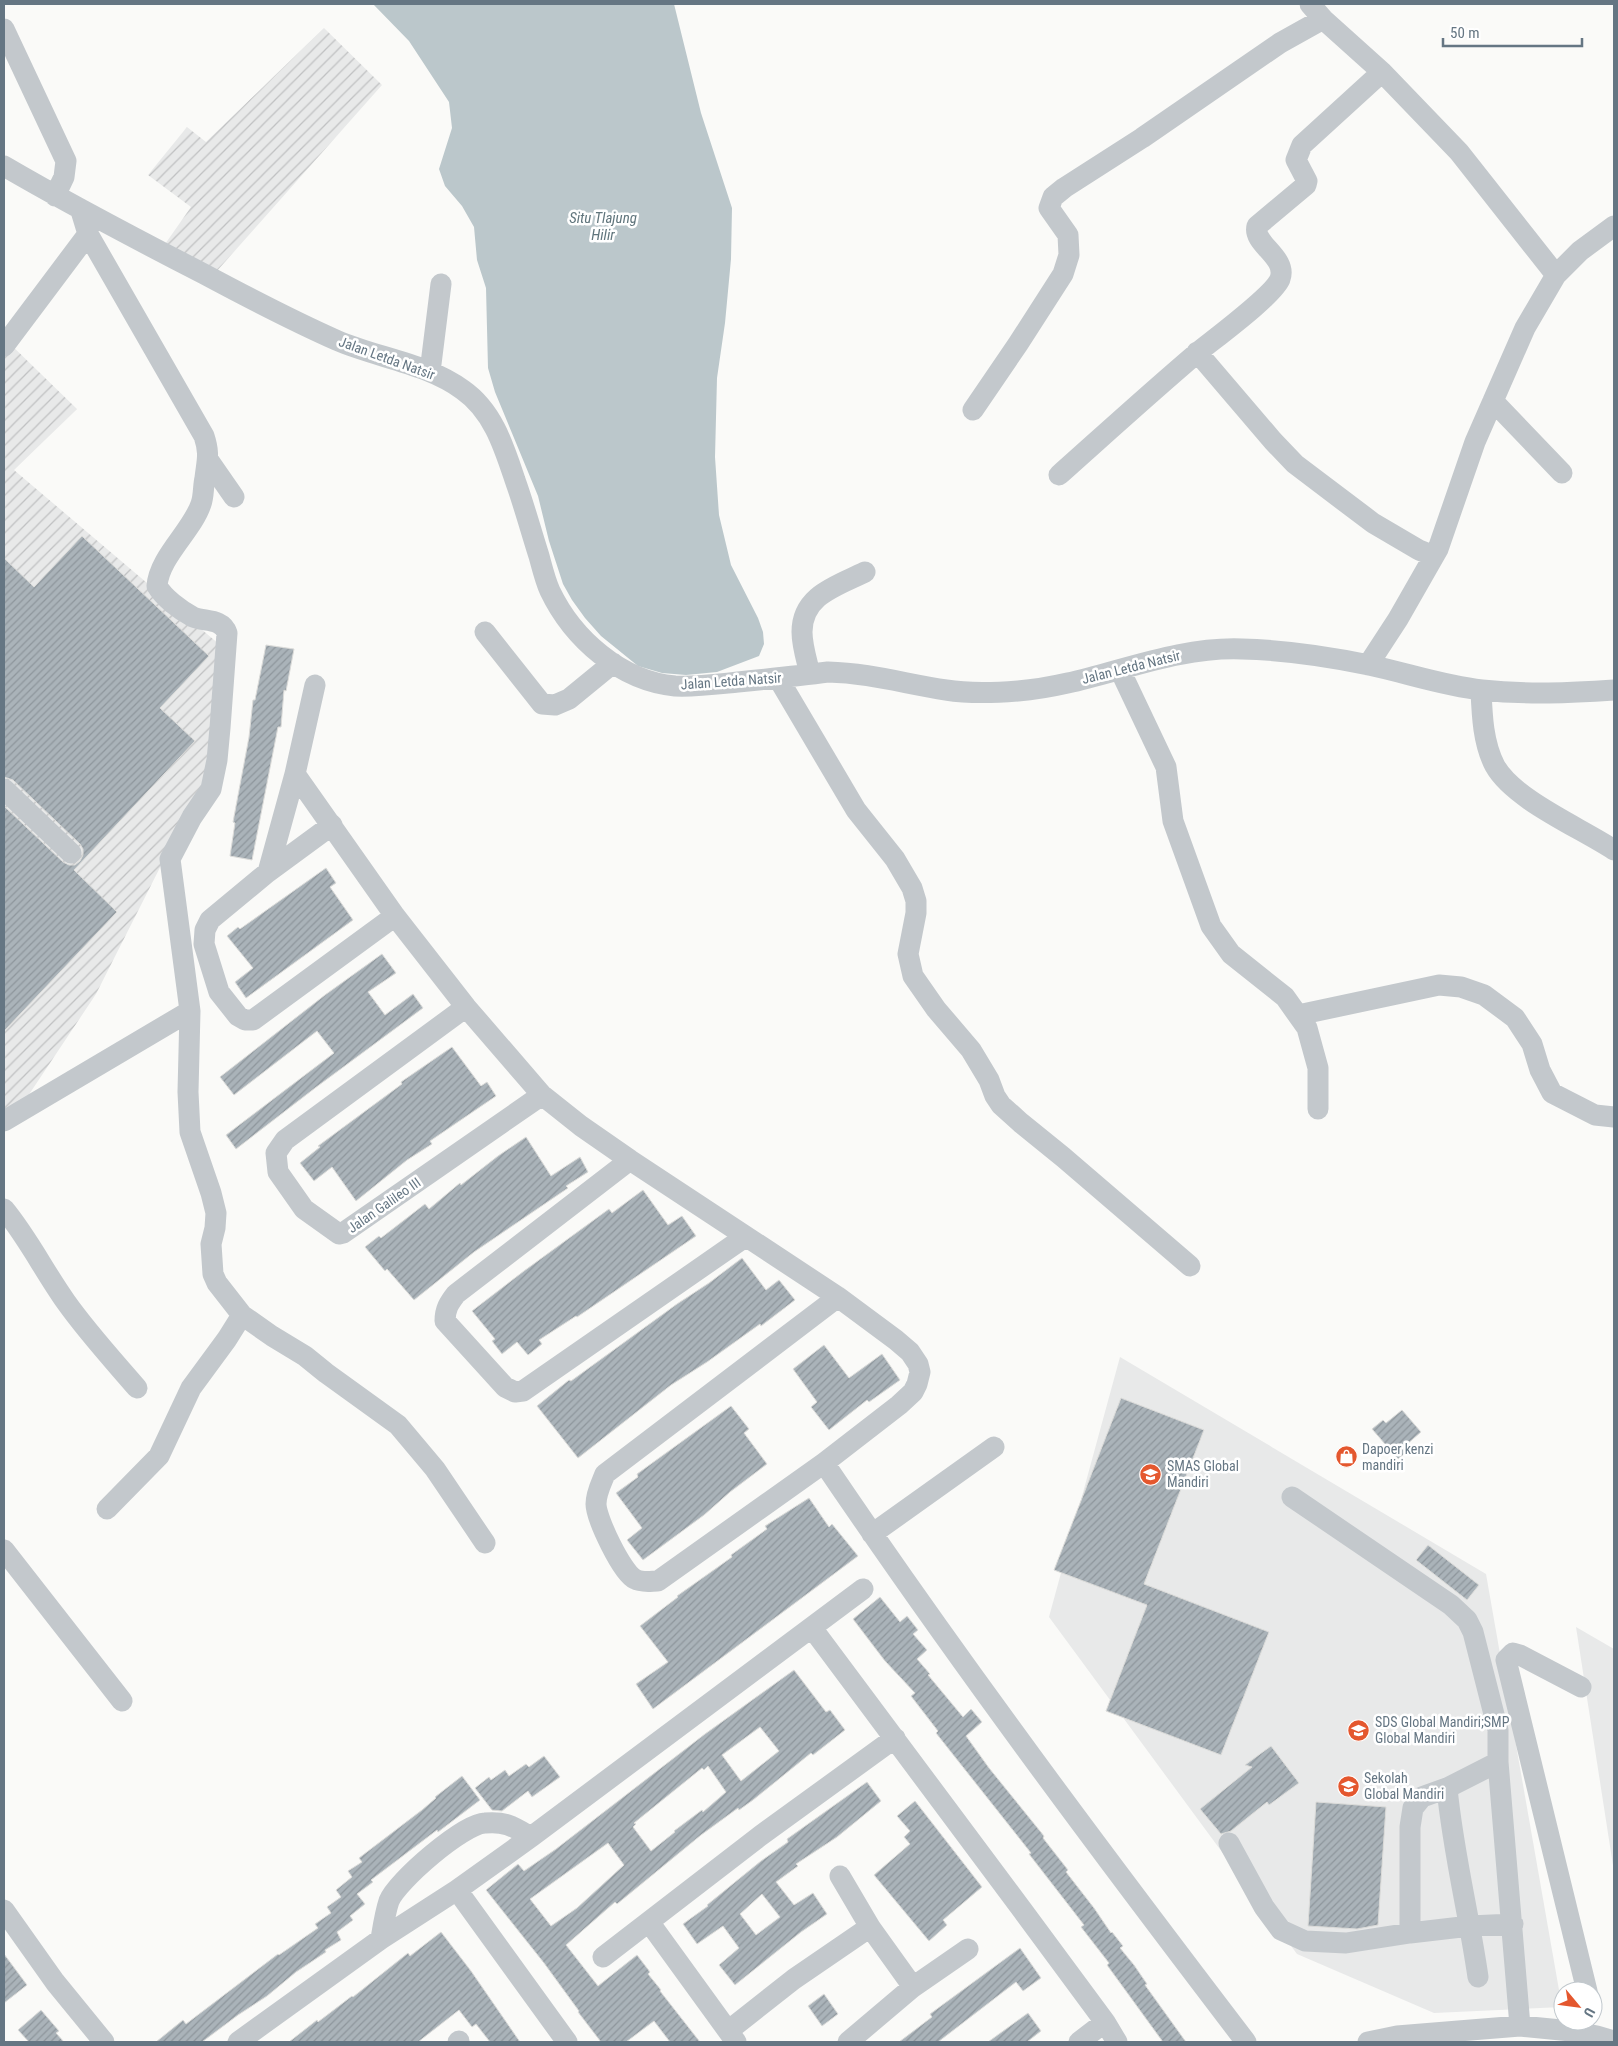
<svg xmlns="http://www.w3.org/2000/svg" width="1618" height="2046" viewBox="0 0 1618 2046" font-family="'Roboto Condensed',sans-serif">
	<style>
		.built { fill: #e8e9e9 }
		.industrial { fill: url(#industrial-furrows) }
		.water { fill: #bbc7cb }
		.building { fill: url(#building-hatch); stroke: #dcdcda; fill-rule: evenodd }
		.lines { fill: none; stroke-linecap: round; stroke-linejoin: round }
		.minor { stroke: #c3c8cc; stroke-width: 21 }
		.labels { text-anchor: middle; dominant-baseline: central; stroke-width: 5; stroke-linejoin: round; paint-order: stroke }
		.street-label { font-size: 14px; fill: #657683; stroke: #fff }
		.poi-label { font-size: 14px; fill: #657683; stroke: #fff; text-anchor: start }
		.water-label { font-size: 15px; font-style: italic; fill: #60757c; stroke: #fff }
	</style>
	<defs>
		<pattern id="industrial-furrows" width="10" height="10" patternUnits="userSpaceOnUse" patternTransform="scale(1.25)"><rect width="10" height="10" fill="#e8e9e9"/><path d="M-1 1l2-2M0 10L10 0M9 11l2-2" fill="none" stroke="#c0c1c2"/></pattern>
		<pattern id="building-hatch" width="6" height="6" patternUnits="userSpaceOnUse" patternTransform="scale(1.25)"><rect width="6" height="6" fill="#aab3b9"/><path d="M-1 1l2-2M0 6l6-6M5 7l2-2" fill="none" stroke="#8e969c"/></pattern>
	</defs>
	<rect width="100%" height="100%" fill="#fafaf8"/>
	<!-- built -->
	<path class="built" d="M1120 1357 1486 1574 1562 2007 1434 2013 1297 1954 1049 1617Z
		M1576 1627 1614 1649V1872Z"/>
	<!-- industrial -->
	<path class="industrial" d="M324 28 382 85 208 281 163 247 191 207 148 175 187 127 206 142Z
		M4 338 77 409 14 470 220 645 216 762 183 822 96 994 4 1132Z"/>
	<!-- water -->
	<path class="water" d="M373 4H674L701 113 732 208 731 259 725 323 717 378 715 457 719 515 731 565 758 618 763 632 764 644 759 656 717 672 686 675 662 673 638 666 601 636 585 618 572 600 563 584 549 541 538 496 495 392 488 368 486 288 477 260 474 227 462 206 445 186 439 169 452 128 449 102 409 41Z"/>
	<!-- building -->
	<path class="building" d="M82 536 209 656 160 708 195 741 74 870 117 912 4 1031V806L63 862 69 865H75L80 861 83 855V849L80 844 13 780 4 777V558L34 587Z
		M266 645 294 649 286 691 284 690 281 727H278L252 860 230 856 235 823 233 822 249 737 253 700H255Z
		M326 868 336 883 330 887 353 920 246 998 235 982 253 968 227 936 238 927 240 929Z
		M382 954 396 973 368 992 385 1015 413 994 423 1008 315 1088 236 1149 226 1135 334 1053 317 1031 234 1095 220 1077 325 995Z
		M452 1047 481 1086 487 1082 496 1096 430 1141 432 1144 407 1160 356 1201 332 1167 314 1181 300 1163 320 1147 318 1146 402 1084 401 1082Z
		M526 1137 551 1176 580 1157 588 1172 566 1186 568 1188 474 1252 414 1300 387 1269 385 1271 365 1247 379 1236 381 1238 425 1204 429 1209 460 1183 461 1185 498 1156Z
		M643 1190 668 1225 682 1216 696 1236 577 1317 576 1316 539 1340 542 1344 528 1355 517 1342 502 1354 492 1341 495 1339 472 1311 524 1271 609 1209 612 1213Z
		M742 1258 766 1290 779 1280 795 1300 761 1326 760 1324 707 1362 671 1385 578 1458 537 1406 569 1380 571 1381 677 1304 709 1283Z
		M824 1345 849 1378 882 1354 900 1380 869 1402 867 1400 829 1430 811 1407 817 1402 793 1369Z
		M1121 1398 1204 1430 1144 1584 1269 1632 1221 1755 1106 1711 1147 1605 1054 1570Z
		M731 1406 749 1429 744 1433 767 1464 730 1492 704 1515 643 1560 627 1540 642 1528 616 1493 638 1477 637 1474Z
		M1402 1410 1421 1432 1405 1446 1409 1450 1398 1459 1372 1429 1383 1420 1386 1423Z
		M809 1498 829 1527 832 1524 858 1556 653 1709 636 1684 668 1662 640 1626 678 1597 677 1596 718 1567 732 1557 731 1555 767 1529 765 1526Z
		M1428 1545 1479 1585 1467 1600 1416 1560Z
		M880 1597 900 1622 907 1616 918 1630 913 1634 927 1650 917 1659 930 1674 928 1675 963 1717 971 1709 982 1722 966 1736 989 1768 1044 1836 1043 1838 1068 1870 1066 1872 1094 1908 1111 1933 1112 1932 1123 1946 1120 1948 1134 1965 1147 1984 1145 1985 1186 2042H1163L1107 1965 1109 1963 1081 1927 1084 1925 1029 1854 1031 1853 936 1733 938 1731 911 1696 915 1693 885 1661 853 1619Z
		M794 1670 826 1712 830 1710 845 1730 813 1755 811 1753 753 1800 739 1810 738 1808 701 1835 617 1904 615 1902 566 1945 598 1986 637 1955 650 1972 648 1974 661 1990 660 1991 700 2042H670L654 2021 626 2042H601L578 2012 579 2011 544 1963 486 1890 518 1864 524 1871 556 1849 705 1734ZM760 1727 779 1751 741 1781 722 1755ZM708 1766 726 1792 703 1812 702 1810 674 1831 675 1832 651 1851 633 1827 636 1824 634 1823 702 1768 704 1770ZM608 1843 624 1865 577 1908 551 1926 530 1899Z
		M1271 1746 1299 1783 1269 1805 1267 1802 1231 1831 1221 1834 1200 1809 1252 1767 1245 1765Z
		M544 1756 560 1777 532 1797 528 1791 502 1811 492 1810 475 1788 489 1777 491 1780 505 1770 509 1776 526 1764 529 1767Z
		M462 1776 480 1800 438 1832 437 1830 371 1880 373 1882 357 1894 365 1904 350 1916 353 1920 337 1932 341 1940 325 1950 326 1952 296 1972 267 1996 238 2015 202 2042H156L183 2020 186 2024 278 1954 279 1955 318 1928 315 1924 331 1913 327 1907 341 1897 336 1890 352 1877 348 1871 362 1862 359 1858 422 1810 436 1798 435 1797Z
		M867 1782 881 1801 837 1837 796 1864 798 1866 776 1882 794 1905 813 1893 827 1914 801 1932 735 1985 719 1965 739 1948 723 1926 697 1944 683 1924 708 1906 707 1905 761 1861 788 1842 787 1839ZM762 1894 780 1917 756 1935 740 1914Z
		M915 1801 982 1887 943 1920 947 1925 929 1941 874 1875 910 1844 904 1837 910 1831 897 1816Z
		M1316 1802 1386 1807 1378 1925 1357 1929 1308 1926Z
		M441 1932 471 1971 520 2042H490L476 2024 472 2027 459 2010 418 2042H289L317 2020 318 2022 352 1996 353 1997 408 1953 410 1956Z
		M1020 1948 1041 1978 1023 1991 1016 1982 938 2042H899L932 2017 930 2014Z
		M4 1954 27 1985 4 2003Z
		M824 1994 838 2014 822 2026 808 2006Z
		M41 2010 59 2031 56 2033 64 2042H29L18 2030Z
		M1028 2013 1041 2031 1027 2042H988Z"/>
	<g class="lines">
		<!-- minor -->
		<path class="minor" d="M1310 4 1323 19 1382 72 1459 152 1556 275
			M4 29 66 161 64 177 55 196
			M4 166C69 204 136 239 204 274 247 297 291 320 336 340 377 358 426 363 463 390 493 411 504 447 515 480 524 505 531 531 539 556 542 567 545 580 550 591 573 639 621 681 675 686 696 687 718 684 738 682 768 679 798 676 828 672 869 673 906 684 946 690 970 694 994 693 1018 691 1094 685 1165 646 1242 649 1281 650 1331 657 1369 665 1407 673 1444 686 1482 690 1527 695 1570 693 1614 690
			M81 211 88 234 204 436C210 454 207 460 205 478 203 486 204 496 201 504 192 531 159 557 157 586 164 598 180 610 193 617 204 622 222 618 227 633L220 728 217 760 211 789 192 817 170 859 190 1011 188 1092 190 1132 211 1193 216 1213 215 1228 211 1244 213 1274 217 1283 242 1315 272 1336 305 1356 326 1373 398 1425 435 1469 485 1543
			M4 346 88 234
			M1197 352 1273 441 1295 464 1373 523 1419 550 1434 556
			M430 372 441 284
			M1493 401 1562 473
			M973 410 1018 344 1063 274 1069 255 1068 235 1049 208 1053 197 1064 188 1142 138 1280 43 1323 19
			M209 461 234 497
			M1059 475C1105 434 1150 393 1197 353 1214 339 1273 296 1280 279 1288 257 1252 244 1257 226L1306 185 1307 181 1296 160 1302 145 1382 72
			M485 632 542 704 555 705 569 699 613 663
			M1368 665 1398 619 1438 549 1475 442 1525 328 1556 275 1580 251 1614 226
			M1120 670 1166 767 1173 821 1211 926 1231 954 1285 997 1307 1028 1318 1068V1109
			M810 674C807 661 802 646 802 632 802 595 837 586 865 572
			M778 678 856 810 895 859 912 888 916 901V913L908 954 913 976 936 1009 971 1050 989 1080 995 1096 1001 1105 1021 1123 1063 1157 1190 1266
			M1481 690C1482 715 1483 743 1495 766 1514 800 1581 828 1614 850
			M295 774 395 916 466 1007 542 1095 581 1126 630 1160 838 1297 896 1340 910 1352 918 1364 920 1372 917 1384 913 1392 899 1405 824 1463 658 1581C651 1581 642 1583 635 1579 622 1573 596 1518 596 1504 596 1493 601 1484 605 1474L838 1297
			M4 789 71 853
			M332 825 268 872 210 920 205 930 204 944 219 992 238 1016 245 1020H253L395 916
			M268 872 295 774 315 685
			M466 1007 285 1140 276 1153 278 1172 304 1209 339 1234 343 1233 542 1095
			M1298 1015 1439 985 1461 987 1484 995 1515 1018 1532 1044 1540 1070 1552 1093 1595 1115 1614 1117
			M4 1121 190 1011
			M630 1160 456 1294C449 1303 445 1309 445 1321L505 1387 515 1392 523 1391 745 1237
			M4 1209C28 1238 44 1271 66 1302 88 1333 113 1360 137 1388
			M824 1463C958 1661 1101 1852 1246 2042
			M1292 1497 1451 1605 1467 1620 1473 1632 1498 1730V1762L1520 2026
			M107 1509 159 1456 191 1388 227 1339 242 1315
			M872 1534 994 1447
			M4 1550 122 1701
			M812 1628 1023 1911 1105 2022 1117 2042
			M1581 1687 1520 1655 1513 1653 1506 1660 1587 1991
			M1447 1788C1453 1852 1469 1914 1478 1977
			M1229 1843 1264 1907 1281 1930 1305 1941 1346 1943 1410 1933V1827L1413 1808 1422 1797 1447 1788 1498 1762
			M840 1876 870 1927 913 1987
			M457 1890 567 2042
			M4 1910 55 1982 104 2042
			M649 1922 736 2042
			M1410 1933 1470 1926 1513 1924
			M381 1939C383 1927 385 1913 389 1901 397 1881 463 1824 485 1823 506 1821 514 1827 531 1837
			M603 1957 760 1836 895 1738
			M728 2031 794 1979 870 1927
			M238 2042 381 1939 457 1890 531 1837 863 1589
			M458 2042 459 2041
			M848 2042 913 1987 968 1949
			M1079 2042 1105 2022
			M1368 2042 1397 2036 1520 2026 1571 2031 1597 2036 1614 2041"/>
	</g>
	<!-- icons -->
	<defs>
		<symbol id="shop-disc" viewBox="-11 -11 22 22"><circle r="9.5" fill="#e4572e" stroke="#fff"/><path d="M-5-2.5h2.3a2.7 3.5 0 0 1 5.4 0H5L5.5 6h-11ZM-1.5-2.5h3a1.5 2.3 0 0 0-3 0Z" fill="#fff"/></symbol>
		<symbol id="school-disc" viewBox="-11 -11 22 22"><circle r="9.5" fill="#e4572e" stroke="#fff"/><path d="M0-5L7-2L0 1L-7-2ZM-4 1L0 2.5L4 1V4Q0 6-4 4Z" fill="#fff"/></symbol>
	</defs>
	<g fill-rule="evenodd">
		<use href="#shop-disc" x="1334" y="1444" width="25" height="25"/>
		<use href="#school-disc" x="1138" y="1462" width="25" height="25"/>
		<use href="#school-disc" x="1346" y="1718" width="25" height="25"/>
		<use href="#school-disc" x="1336" y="1774" width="25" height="25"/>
	</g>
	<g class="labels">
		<!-- street labels -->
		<g class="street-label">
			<text transform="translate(387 358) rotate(20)">Jalan Letda Natsir</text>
			<text transform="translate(1131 667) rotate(-14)">Jalan Letda Natsir</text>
			<text transform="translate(731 681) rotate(-4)">Jalan Letda Natsir</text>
			<text transform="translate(384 1205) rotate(-35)">Jalan Galileo III</text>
		</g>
		<!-- poi labels -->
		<g class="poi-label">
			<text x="1362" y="1449">Dapoer kenzi<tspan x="1362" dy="16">mandiri</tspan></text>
			<text x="1167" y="1466">SMAS Global<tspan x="1167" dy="16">Mandiri</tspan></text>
			<text x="1375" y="1722">SDS Global Mandiri;SMP<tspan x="1375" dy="16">Global Mandiri</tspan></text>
			<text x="1364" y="1778">Sekolah<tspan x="1364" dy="16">Global Mandiri</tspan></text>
		</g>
		<!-- water labels -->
		<g class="water-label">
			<text x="603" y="218">Situ Tlajung<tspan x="603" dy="17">Hilir</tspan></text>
		</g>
	</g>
	<!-- border -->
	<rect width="1618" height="2046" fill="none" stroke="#657683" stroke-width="10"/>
	<!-- north arrow -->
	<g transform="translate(1578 2006) rotate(119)"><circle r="24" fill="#ffffff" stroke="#c1c8cd"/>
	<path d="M0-4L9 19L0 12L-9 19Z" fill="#e4572e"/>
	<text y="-8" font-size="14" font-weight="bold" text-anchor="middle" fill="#657683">U</text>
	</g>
	<!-- scale -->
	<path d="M1443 38v8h139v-8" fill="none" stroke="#657683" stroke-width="2.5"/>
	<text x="1450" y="38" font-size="15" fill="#657683" stroke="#ffffff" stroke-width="4" paint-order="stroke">50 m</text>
</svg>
